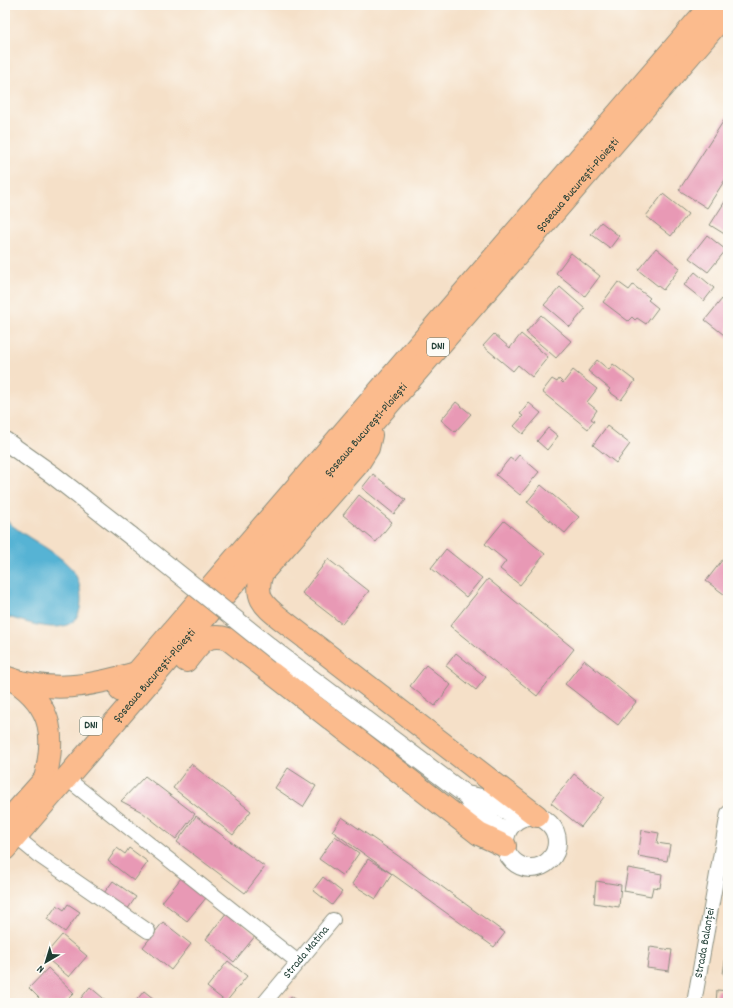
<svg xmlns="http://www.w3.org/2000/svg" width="733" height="1008" viewBox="0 0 733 1008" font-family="Dekko,sans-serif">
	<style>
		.water { fill: #56b3d4; stroke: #3a7884 }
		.building { fill: #e899b5 }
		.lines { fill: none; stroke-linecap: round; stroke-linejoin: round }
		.minor-casing { stroke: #8a8e7e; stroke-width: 16 }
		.tertiary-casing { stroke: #8a8e7e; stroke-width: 20 }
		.trunk-casing { stroke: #8a8e7e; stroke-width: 24 }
		.minor { stroke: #fff; stroke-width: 14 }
		.tertiary { stroke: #fff; stroke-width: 18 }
		.trunk { stroke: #fbbb8d; stroke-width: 22 }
		.tertiary-bridge-casing { stroke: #8a8e7e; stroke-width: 20; stroke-linecap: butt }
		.tertiary-bridge { stroke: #fff; stroke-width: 18 }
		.labels { text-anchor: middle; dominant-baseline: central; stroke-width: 3.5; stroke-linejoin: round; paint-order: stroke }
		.shield { fill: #fdfcf7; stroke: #62766e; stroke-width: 1 }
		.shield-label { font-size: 11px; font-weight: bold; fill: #1f3d34 }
		.street-label { font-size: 12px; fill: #1f3d34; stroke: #fdfcf7 }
	</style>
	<rect width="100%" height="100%" fill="#fdfcf7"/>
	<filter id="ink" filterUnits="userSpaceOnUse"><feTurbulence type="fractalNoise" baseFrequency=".025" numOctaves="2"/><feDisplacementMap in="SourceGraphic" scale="8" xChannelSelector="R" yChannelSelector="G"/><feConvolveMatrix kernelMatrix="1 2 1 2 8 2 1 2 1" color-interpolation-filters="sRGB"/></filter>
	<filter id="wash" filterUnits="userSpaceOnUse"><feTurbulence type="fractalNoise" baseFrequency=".012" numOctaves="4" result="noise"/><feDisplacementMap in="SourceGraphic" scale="16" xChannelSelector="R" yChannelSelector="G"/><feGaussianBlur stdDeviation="0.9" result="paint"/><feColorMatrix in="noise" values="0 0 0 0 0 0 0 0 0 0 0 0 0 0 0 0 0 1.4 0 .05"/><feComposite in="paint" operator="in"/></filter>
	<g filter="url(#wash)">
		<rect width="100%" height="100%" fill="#f5e0c8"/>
		<!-- water -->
		<path class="water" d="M5 519C24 538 53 548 71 568 78 576 81 589 81 599 81 644 30 623 5 616Z"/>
		<g id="blocks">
			<!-- building -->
			<path class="building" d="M728 114V175L707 208 679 190Z
				M663 194 688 214 671 236 646 216Z
				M726 200 728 201V232L726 235 710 225Z
				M601 222 619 236 610 248 591 234Z
				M707 235 726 250 708 272 689 258Z
				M656 248 680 268 663 290 638 270Z
				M571 253 600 276 585 296 556 273Z
				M695 272 714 288 704 301 684 285Z
				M618 282 629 290 633 285 650 298 648 300 658 308 646 324 637 318 635 320 632 317 628 321 603 302Z
				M560 287 585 309 570 327 544 305Z
				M722 299 728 304V338L705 320Z
				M541 315 571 341 556 358 526 332Z
				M494 334 510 348 521 334 548 357 532 377 518 365 513 371 483 346Z
				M597 360 609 370 613 364 635 381 621 400 608 391 610 389 588 371Z
				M573 370 597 389 587 402 597 410 591 419 594 421 588 429 542 392 552 379 557 382 559 379 563 383Z
				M456 402 471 414 455 432 441 420Z
				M529 403 541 413 523 434 514 426 523 416 520 414Z
				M607 426 630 444 616 463 593 445Z
				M548 428 558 436 547 450 537 441Z
				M519 455 539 472 520 495 496 475 510 458 514 461Z
				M373 474 406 500 394 514 362 488Z
				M541 485 579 517 565 533 527 502Z
				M359 495 392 522 376 542 343 515Z
				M504 521 545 554 520 585 500 569 506 561 485 544Z
				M446 549 482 578 466 597 431 568Z
				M328 559 369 591 342 624 302 593Z
				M723 559 728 563V597L706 581Z
				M488 579 574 649 537 696 450 626Z
				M456 653 486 677 476 690 446 666Z
				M584 660 636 702 618 725 565 684Z
				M426 665 451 685 435 706 410 686Z
				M191 764 251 811 233 835 173 788Z
				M288 768 316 786 303 807 275 788Z
				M574 774 604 797 581 827 551 803Z
				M145 776 195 814 176 839 142 812 121 801Z
				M196 816 265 867 245 893 177 842Z
				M342 817 426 875 505 933 494 947 332 831Z
				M642 830 659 833 657 843 670 845 667 861 638 856Z
				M335 836 359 853 343 876 319 859Z
				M117 848 125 854 129 848 148 862 134 881 108 861Z
				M368 859 392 874 376 899 352 884Z
				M628 868 662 874 660 888 653 887 651 896 624 891Z
				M323 877 342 892 332 905 313 890Z
				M181 878 206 898 187 921 162 902Z
				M113 881 136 897 127 910 104 893Z
				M596 881 621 885 619 907 594 903Z
				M68 904 80 912 65 932 47 919 57 905 64 910Z
				M227 912 256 935 234 962 206 939Z
				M163 922 191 944 171 970 143 947Z
				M62 935 87 956 69 977 44 956Z
				M650 947 672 950 669 971 647 968Z
				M727 948H728V975L723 974Z
				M228 961 247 976 226 1002 207 987Z
				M48 968 74 993 64 1003H44L29 988Z
				M90 987 109 1003H77Z
				M717 990 728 991V1003H716Z
				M144 991 159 1003H134Z
				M291 996 301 1003H286Z"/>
		</g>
	</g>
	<g filter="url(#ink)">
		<use href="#blocks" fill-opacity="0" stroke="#8a8e7e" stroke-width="1"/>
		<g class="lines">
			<defs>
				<g id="minor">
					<path d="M66 778 298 962"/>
					<path d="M15 836 38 855 148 931"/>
					<path id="s1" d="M264 1003 333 920"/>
					<path id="s2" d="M694 1003 728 813"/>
				</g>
				<path id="tertiary" d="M5 441 53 475 131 536
					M280 655 466 795 475 811 506 833
					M466 795 482 798 521 818
					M505 842a26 26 0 1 1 52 0a26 26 0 1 1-52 0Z"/>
				<g id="trunk">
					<path d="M371 435 368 448 358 464 262 573C254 597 263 605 281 619L537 816"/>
					<path d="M186 661C199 645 205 632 228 639L479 834 505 846"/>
					<path d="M5 677C51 694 90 686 136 673"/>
					<path d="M15 681C54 707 55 738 45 779"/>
					<path d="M121 691 711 5"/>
					<path d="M5 824 45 779"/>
					<path id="s3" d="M5 849 728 11"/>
				</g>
			</defs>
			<!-- minor casing -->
			<use href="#minor" class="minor-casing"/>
			<!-- tertiary casing -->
			<use href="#tertiary" class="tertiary-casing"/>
			<!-- trunk casing -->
			<use href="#trunk" class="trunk-casing"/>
			<!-- minor -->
			<use href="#minor" class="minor"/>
			<!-- tertiary -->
			<use href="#tertiary" class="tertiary"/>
			<!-- trunk -->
			<use href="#trunk" class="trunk"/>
			<defs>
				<path id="tertiary-bridge" d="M131 536 280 655"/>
			</defs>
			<!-- tertiary-bridge casing -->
			<use href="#tertiary-bridge" class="tertiary-bridge-casing"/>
			<!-- tertiary-bridge -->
			<use href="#tertiary-bridge" class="tertiary-bridge"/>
		</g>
	</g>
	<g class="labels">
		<!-- shield labels -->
		<g class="shield">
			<rect x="427" y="338" width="22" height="18" rx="3"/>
			<rect x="80" y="717" width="22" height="18" rx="3"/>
		</g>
		<g class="shield-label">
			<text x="438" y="347">DN1</text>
			<text x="91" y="726">DN1</text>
		</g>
		<!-- street labels -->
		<g class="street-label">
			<text stroke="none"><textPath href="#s3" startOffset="877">Șoseaua București-Ploiești</textPath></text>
			<text stroke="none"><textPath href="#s3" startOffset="553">Șoseaua București-Ploiești</textPath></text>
			<text stroke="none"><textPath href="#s3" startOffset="229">Șoseaua București-Ploiești</textPath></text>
			<text stroke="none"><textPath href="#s2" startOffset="61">Strada Balanței</textPath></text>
			<text stroke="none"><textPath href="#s1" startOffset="66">Strada Matina</textPath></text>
		</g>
	</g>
	<!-- margin -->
	<rect width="733" height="1008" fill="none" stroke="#fdfcf7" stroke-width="20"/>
	<!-- north arrow -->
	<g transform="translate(46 962) rotate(218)" stroke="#fdfcf7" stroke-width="3" paint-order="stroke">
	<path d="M0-3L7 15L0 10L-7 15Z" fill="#1f3d34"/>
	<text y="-6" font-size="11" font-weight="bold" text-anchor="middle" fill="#1f3d34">N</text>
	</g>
</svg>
